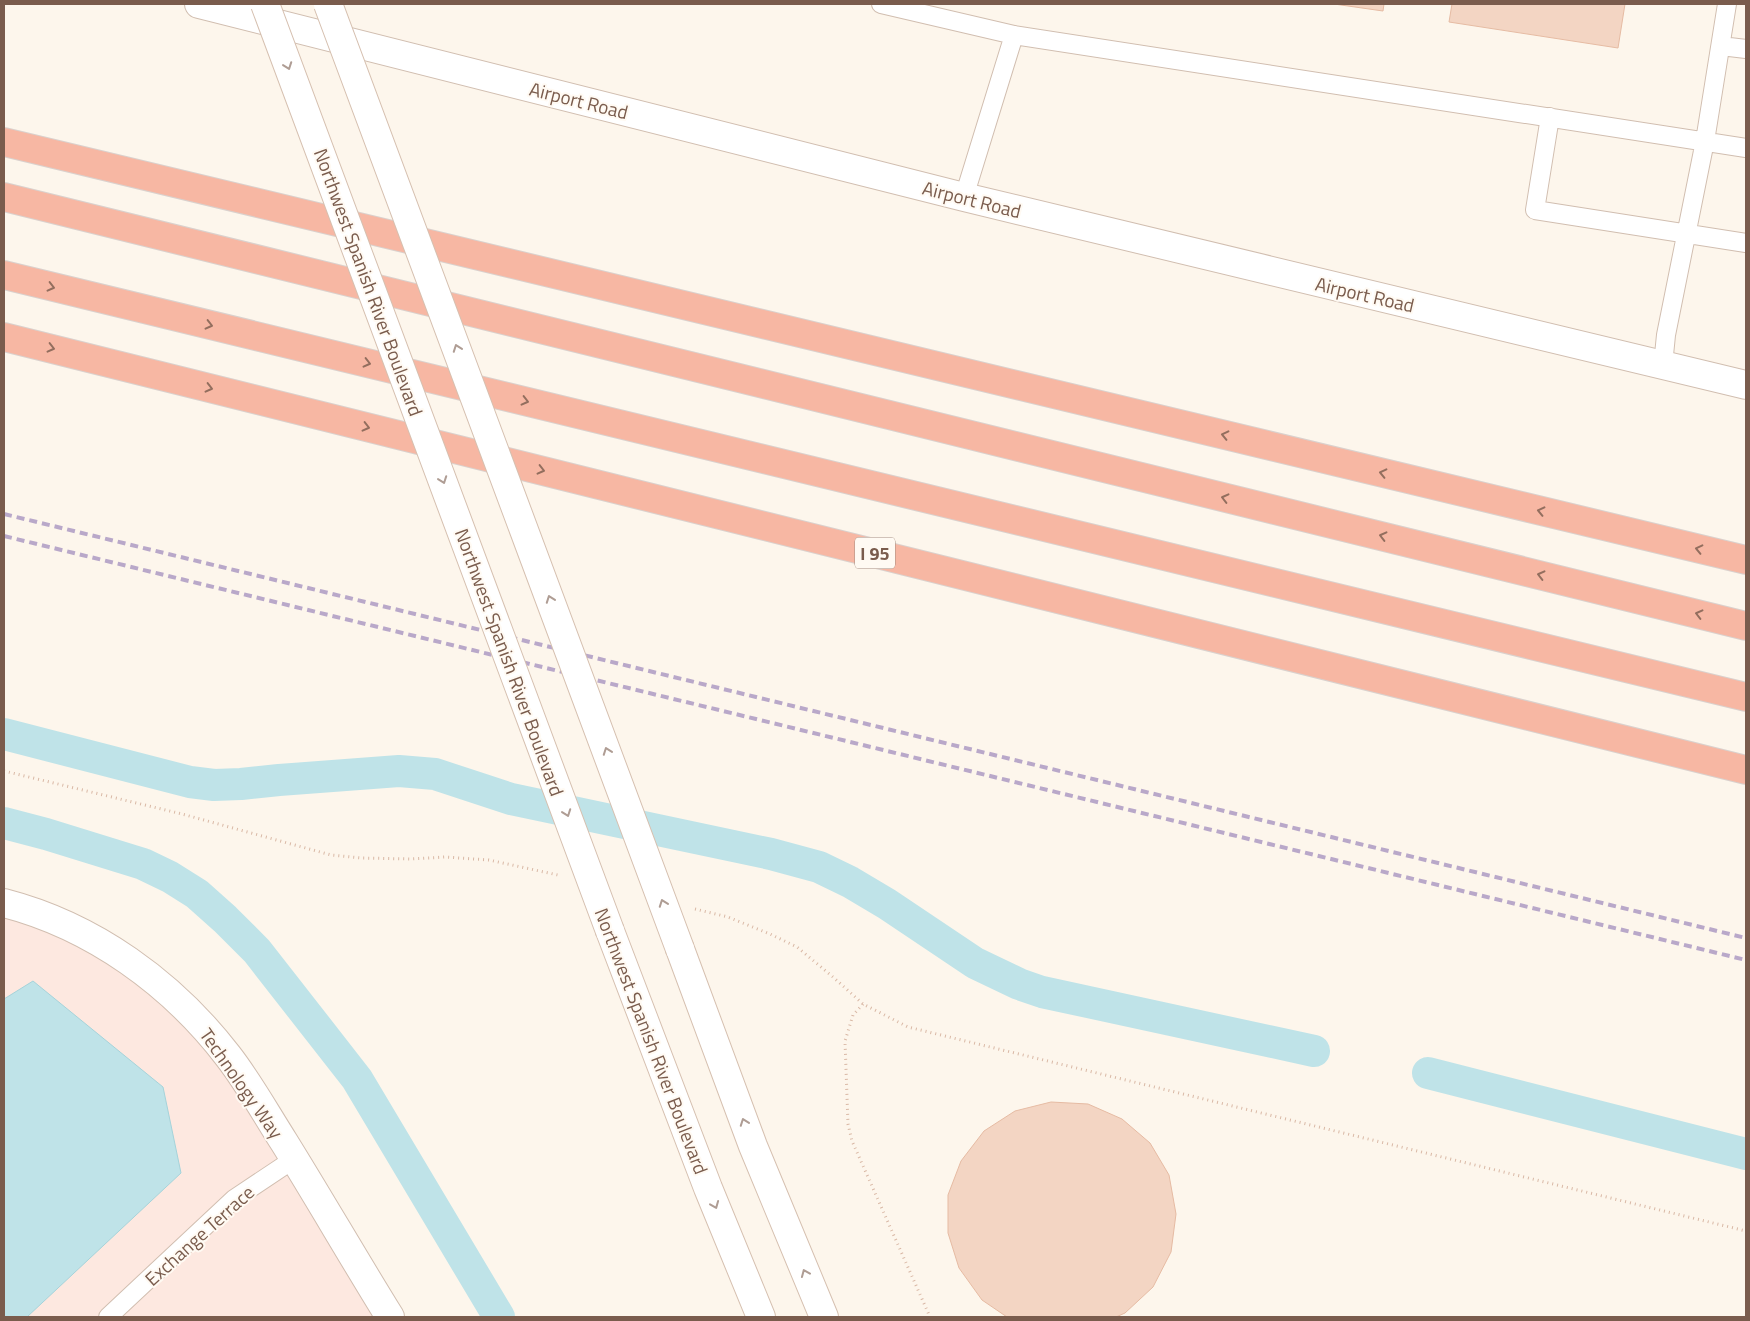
<svg xmlns="http://www.w3.org/2000/svg" width="1750" height="1321" viewBox="0 0 1750 1321" font-family="'Titillium Web',sans-serif">
	<style>
		.commercial { fill: #fde8e0 }
		.water { fill: #bfe3e8; stroke: #a5d3da }
		.lines { fill: none; stroke-linecap: round; stroke-linejoin: round }
		.canal { stroke: #bfe3e8; stroke-width: 32 }
		.building { fill: #f3d5c3; stroke: #e6bba3 }
		.service-casing { stroke: #d1beb0; stroke-width: 20 }
		.tertiary-casing { stroke: #d1beb0; stroke-width: 30 }
		.secondary-casing { stroke: #d6c0b0; stroke-width: 30 }
		.motorway-casing { stroke: #dad1cd; stroke-width: 30 }
		.path { stroke: #d9b8a5; stroke-width: 3; stroke-dasharray: 1 4; stroke-linecap: butt }
		.service { stroke: #fff; stroke-width: 18 }
		.tertiary { stroke: #fff; stroke-width: 28 }
		.secondary { stroke: #fff; stroke-width: 28 }
		.motorway { stroke: #f7b7a3; stroke-width: 28 }
		.rail { stroke: #b9a8c9; stroke-width: 4; stroke-dasharray: 8 5; stroke-linecap: butt }
		.secondary-bridge-casing { stroke: #d6c0b0; stroke-width: 30; stroke-linecap: butt }
		.secondary-bridge { stroke: #fff; stroke-width: 28 }
		.oneway { stroke: #af9d94 }
		.oneway2 { stroke: #936e5e }
		.labels { text-anchor: middle; dominant-baseline: central; stroke-width: 4; stroke-linejoin: round; paint-order: stroke }
		.shield { fill: #fffaf3; stroke: #a28b7f; stroke-width: 1 }
		.shield-label { font-size: 18px; font-weight: bold; fill: #7a5c4d }
		.street-label { font-size: 19px; fill: #7a5c4d; stroke: #fffaf3 }
	</style>
	<rect width="100%" height="100%" fill="#fdf6ec"/>
	<!-- commercial -->
	<path class="commercial" d="M4 903 186 1007 390 1317H4Z"/>
	<!-- water -->
	<path class="water" d="M33 981 163 1087 181 1173 27 1317H4V999Z"/>
	<g class="lines">
		<!-- canal -->
		<path class="canal" d="M4 734 190 782 214 785 241 784 279 780 399 771 435 774 511 799 771 854 819 867 850 882 887 904 975 963 1019 984 1042 992 1314 1051
			M4 823 46 834 143 864 170 877 197 894 225 919 257 951 357 1079 499 1317
			M1428 1073 1746 1154"/>
	</g>
	<!-- building -->
	<path class="building" d="M1334 4H1384L1383 11Z
		M1452 4H1625L1618 48 1449 22Z
		M1051 1102 1088 1104 1122 1119 1150 1143 1169 1175 1176 1214 1171 1252 1153 1287 1125 1313 1116 1317H1007L982 1300 959 1268 948 1233V1195L961 1161 984 1131 1015 1111Z"/>
	<g class="lines">
		<defs>
			<path id="service" d="M881 4 1014 35 1746 148
				M1721 46 1746 49
				M1550 117 1535 210 1746 243
				M964 197 1014 35
				M1663 365 1666 335 1705 141 1727 4
				M108 1317 234 1199 294 1159"/>
			<path id="tertiary" d="M199 4 964 197 1746 385
				M4 903C93 926 172 983 228 1056 249 1083 266 1114 284 1142 320 1200 354 1259 390 1317"/>
			<path id="secondary" d="M610 931 708 1188 761 1317
				M680 949 753 1146 824 1317"/>
			<path id="motorway" d="M4 142 1746 560
				M4 197 1746 626
				M4 275 1746 697
				M4 337 1746 770"/>
		</defs>
		<!-- service casing -->
		<use href="#service" class="service-casing"/>
		<!-- tertiary casing -->
		<use href="#tertiary" class="tertiary-casing"/>
		<!-- secondary casing -->
		<use href="#secondary" class="secondary-casing"/>
		<!-- motorway casing -->
		<use href="#motorway" class="motorway-casing"/>
		<!-- path -->
		<path class="path" d="M4 771 182 814 331 855 361 858 411 859 445 857 489 860 558 875
			M695 909 728 917 770 934 797 947 833 977 863 1004 908 1027 1746 1231
			M863 1004 853 1015 845 1041 848 1124 852 1141 930 1317"/>
		<!-- service -->
		<use href="#service" class="service"/>
		<!-- tertiary -->
		<use href="#tertiary" class="tertiary"/>
		<!-- secondary -->
		<use href="#secondary" class="secondary"/>
		<!-- motorway -->
		<use href="#motorway" class="motorway"/>
		<!-- rail -->
		<path class="rail" d="M4 514 1746 938
			M4 536 1746 960"/>
		<defs>
			<path id="secondary-bridge" d="M265 4 610 931
				M328 4 680 949"/>
		</defs>
		<!-- secondary-bridge casing -->
		<use href="#secondary-bridge" class="secondary-bridge-casing"/>
		<!-- secondary-bridge -->
		<use href="#secondary-bridge" class="secondary-bridge"/>
	</g>
	<!-- one-way arrows -->
	<defs><path id="oneway-chevron" d="M-2-3.5L2.5 0L-2 3.5" fill="none" stroke-width="1.6" stroke-linecap="round" stroke-linejoin="round" transform="scale(1.25)"/></defs>
	<g class="oneway">
		<use href="#oneway-chevron" transform="translate(288 66) rotate(70)"/>
		<use href="#oneway-chevron" transform="translate(457 348) rotate(-110)"/>
		<use href="#oneway-chevron" transform="translate(443 480) rotate(70)"/>
		<use href="#oneway-chevron" transform="translate(550 599) rotate(-110)"/>
		<use href="#oneway-chevron" transform="translate(607 751) rotate(-110)"/>
		<use href="#oneway-chevron" transform="translate(567 813) rotate(70)"/>
		<use href="#oneway-chevron" transform="translate(663 903) rotate(-110)"/>
		<use href="#oneway-chevron" transform="translate(744 1122) rotate(-110)"/>
		<use href="#oneway-chevron" transform="translate(715 1205) rotate(68)"/>
		<use href="#oneway-chevron" transform="translate(805 1273) rotate(-113)"/>
	</g>
	<g class="oneway2">
		<use href="#oneway-chevron" transform="translate(51 287) rotate(14)"/>
		<use href="#oneway-chevron" transform="translate(209 325) rotate(14)"/>
		<use href="#oneway-chevron" transform="translate(51 348) rotate(14)"/>
		<use href="#oneway-chevron" transform="translate(367 363) rotate(14)"/>
		<use href="#oneway-chevron" transform="translate(209 388) rotate(14)"/>
		<use href="#oneway-chevron" transform="translate(525 401) rotate(14)"/>
		<use href="#oneway-chevron" transform="translate(366 427) rotate(14)"/>
		<use href="#oneway-chevron" transform="translate(1225 435) rotate(-167)"/>
		<use href="#oneway-chevron" transform="translate(541 470) rotate(14)"/>
		<use href="#oneway-chevron" transform="translate(1383 473) rotate(-167)"/>
		<use href="#oneway-chevron" transform="translate(1225 498) rotate(-166)"/>
		<use href="#oneway-chevron" transform="translate(1541 511) rotate(-167)"/>
		<use href="#oneway-chevron" transform="translate(1383 536) rotate(-166)"/>
		<use href="#oneway-chevron" transform="translate(1699 549) rotate(-167)"/>
		<use href="#oneway-chevron" transform="translate(1541 575) rotate(-166)"/>
		<use href="#oneway-chevron" transform="translate(1699 614) rotate(-166)"/>
	</g>
	<g class="labels">
		<!-- shield labels -->
		<rect class="shield" x="855" y="537.5" width="40" height="31" rx="4"/>
		<g class="shield-label">
			<text x="875" y="553">I 95</text>
		</g>
		<!-- street labels -->
		<g class="street-label">
			<text transform="translate(579 100) rotate(14)">Airport Road</text>
			<text transform="translate(972 199) rotate(14)">Airport Road</text>
			<text transform="translate(369 282) rotate(70)">Northwest Spanish River Boulevard</text>
			<text transform="translate(1365 294) rotate(13)">Airport Road</text>
			<text transform="translate(510 662) rotate(70)">Northwest Spanish River Boulevard</text>
			<text transform="translate(652 1041) rotate(69)">Northwest Spanish River Boulevard</text>
			<text transform="translate(242 1083) rotate(55)">Technology Way</text>
			<text transform="translate(199 1235) rotate(-42)">Exchange Terrace</text>
		</g>
	</g>
	<!-- border -->
	<rect width="1750" height="1321" fill="none" stroke="#7a5c4d" stroke-width="10"/>
</svg>
